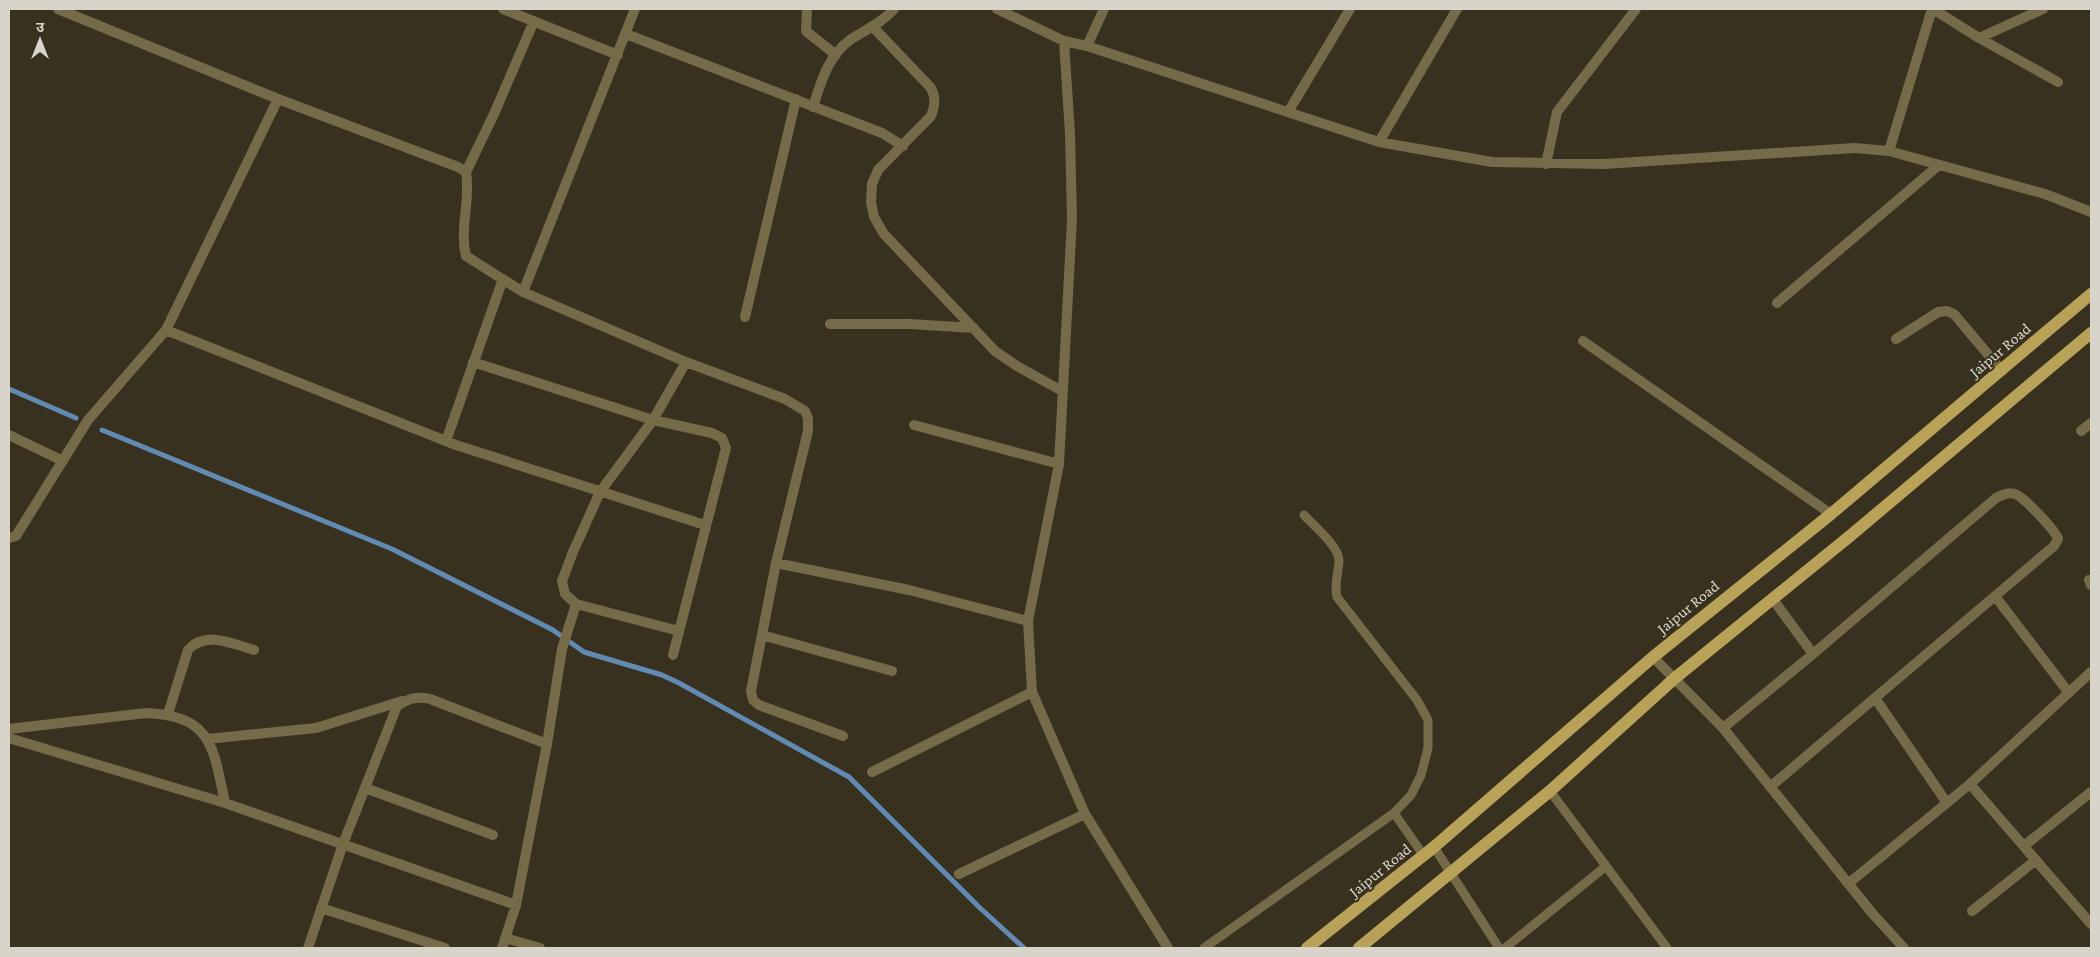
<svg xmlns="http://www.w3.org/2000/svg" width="2100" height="957" viewBox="0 0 2100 957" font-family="'Crimson Pro','Noto Sans Devanagari',serif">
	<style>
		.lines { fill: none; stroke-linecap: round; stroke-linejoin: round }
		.stream { stroke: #628bb3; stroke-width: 5 }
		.service { stroke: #756b48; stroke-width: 9 }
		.minor { stroke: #756b48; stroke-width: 10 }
		.primary { stroke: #b8a257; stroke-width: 12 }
		.labels { text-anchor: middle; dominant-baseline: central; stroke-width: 4; stroke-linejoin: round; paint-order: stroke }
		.street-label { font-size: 16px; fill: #d8d4c9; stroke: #38311f }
	</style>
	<rect width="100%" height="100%" fill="#38311f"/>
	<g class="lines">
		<!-- stream -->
		<path class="stream" d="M9 389 76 418
			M102 430 392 549 553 630 584 652 662 675 679 683 849 777 979 907 1024 948"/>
		<!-- service -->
		<path class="service" d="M1550 791 1667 948
			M1394 813 1424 856
			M1434 847 1499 948
			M1204 948 1394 813 1411 795 1421 775 1428 748V720L1417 700 1337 597C1334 584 1338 575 1339 562 1340 547 1314 526 1304 515
			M1505 948 1605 867"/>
		<!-- minor -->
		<path class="minor" d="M58 9 278 99 458 167 466 172C471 200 459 228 466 256L523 292 686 362 785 399 805 411 808 418V431L776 563 751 691 753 700 759 705 843 736
			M503 9 618 55
			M807 9 806 31 836 55
			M997 9 1064 41 1087 46 1379 142 1492 162 1604 164 1855 148 1889 151 2045 194 2091 212
			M1933 9 1979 38 2058 82
			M872 26 931 88C936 98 935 105 931 116L878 170 872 184 871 202 874 217 884 234 995 351 1017 366 1062 391
			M626 34 882 133 903 146
			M1979 38 2043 9
			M1064 41 1070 134 1072 219 1059 464 1028 621 1032 692 1085 814 1168 948
			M1087 46 1104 9
			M813 107C821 82 828 56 850 40 865 30 882 23 894 9
			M1288 112 1350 9
			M1379 142 1457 9
			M1889 151 1932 9
			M1546 164 1557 112 1636 9
			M466 172 494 114 534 21
			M523 292 635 9
			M1777 303 1939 165
			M745 317 796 99
			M830 324H910L974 328
			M166 330 456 445 705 525
			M1896 339 1938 312 1947 311 1954 314 2002 371
			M1583 341 1831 514
			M473 362 653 420 712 433 722 438 726 448 673 655
			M914 425 1059 464
			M2081 431 2091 423
			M9 435 63 461
			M446 441 503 279
			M9 538 16 536 88 420 166 330 278 99
			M776 563 909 590 1028 621
			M2089 580 2091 585
			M1995 596 2069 693
			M1772 598 1813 654
			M679 631 576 604 565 594 562 581 573 552 600 492 653 420 686 362
			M762 635 892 671
			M1653 657 1723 728 1872 913 1904 948
			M1875 698 1947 803
			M168 714 188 650C206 630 233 644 254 650
			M1723 728 1813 654 1996 498C2002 495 2008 492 2015 494 2024 497 2055 530 2058 539L2054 546 1770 787
			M9 729 146 713C212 716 213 746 225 803
			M9 738 225 803 516 905 502 948
			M207 739 316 728 402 701
			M872 772 1032 692
			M1970 784 2091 924
			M365 788 493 835
			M2024 846 2091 792
			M959 874 1085 814
			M1849 883 1970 784 2091 672
			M516 905 547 744 562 649 576 604
			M321 908 445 948
			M1972 911 2036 860
			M505 938 540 948
			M308 948 343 844 397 706C409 698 417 696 430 699L547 744"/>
		<!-- primary -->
		<path class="primary" d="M1307 948 1434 847 1653 657 1831 514 2091 294
			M1359 948 1550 791 1675 678 1850 536 2091 333"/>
	</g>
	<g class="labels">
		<!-- street labels -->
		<g class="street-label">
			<text transform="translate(2000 350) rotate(-40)">Jaipur Road</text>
			<text transform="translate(1688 607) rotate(-39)">Jaipur Road</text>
			<text transform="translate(1380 870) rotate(-39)">Jaipur Road</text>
		</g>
	</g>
	<!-- border -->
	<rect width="2100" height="957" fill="none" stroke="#d8d4c9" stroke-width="20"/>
	<!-- north arrow -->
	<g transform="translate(40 40)" stroke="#38311f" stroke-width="4" paint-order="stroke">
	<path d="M0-4L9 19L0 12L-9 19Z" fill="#d8d4c9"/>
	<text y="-8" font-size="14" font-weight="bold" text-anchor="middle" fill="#d8d4c9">उ</text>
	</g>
</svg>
